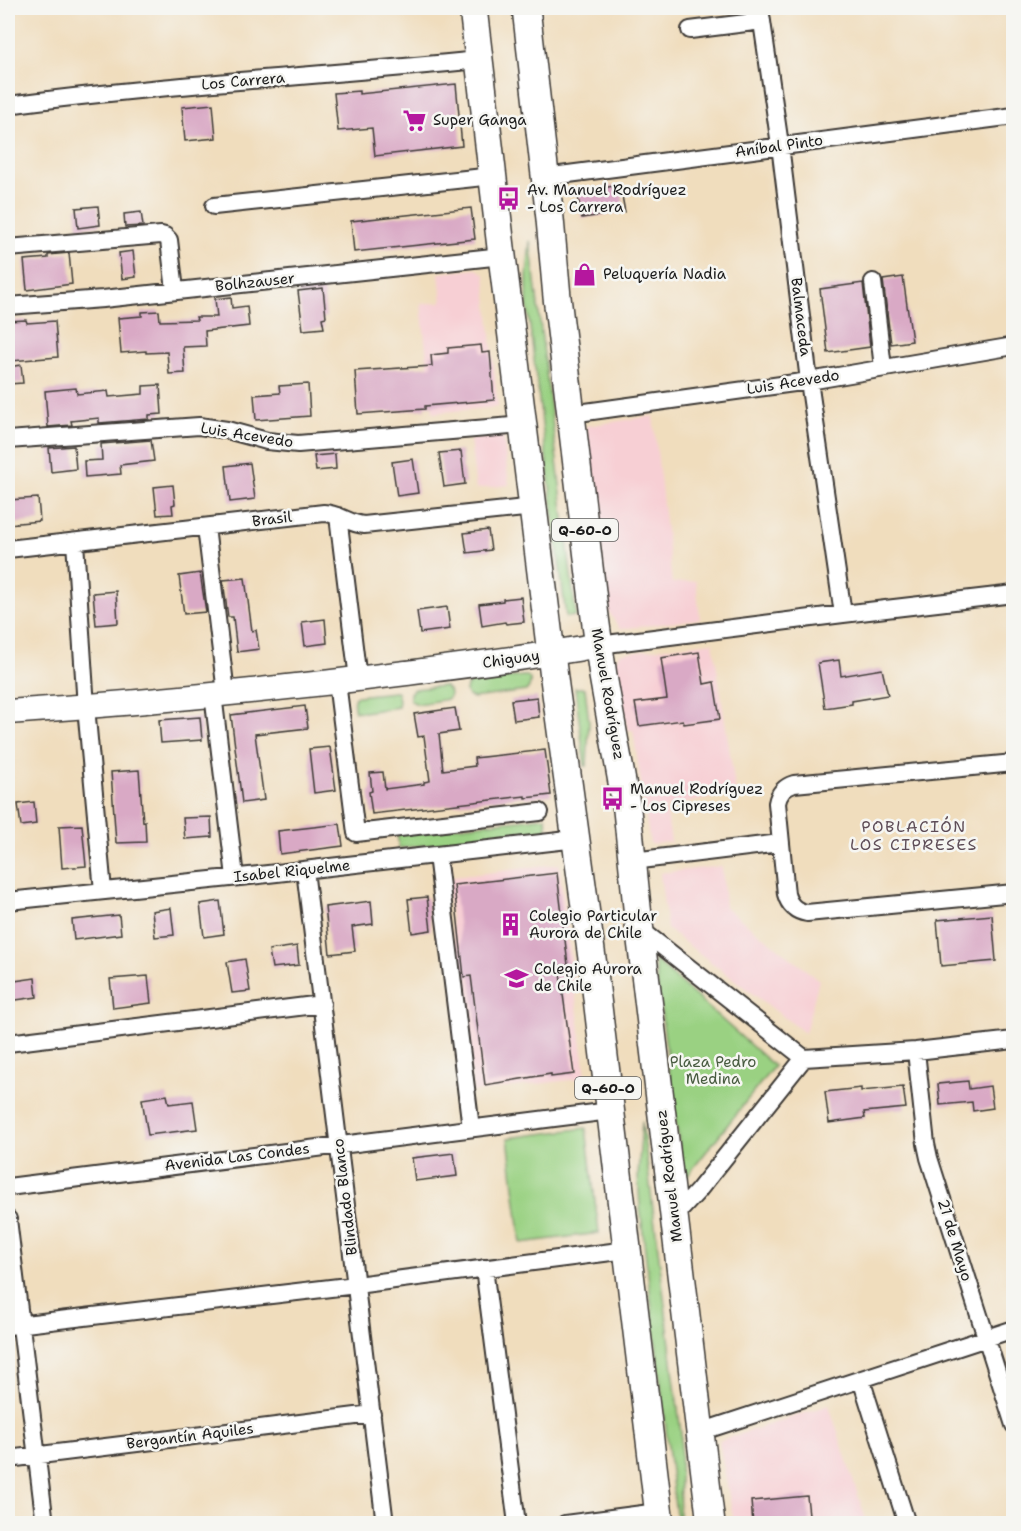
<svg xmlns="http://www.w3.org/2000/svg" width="1021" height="1531" viewBox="0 0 1021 1531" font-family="'Shantell Sans',sans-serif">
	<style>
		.built { fill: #f7cfd4 }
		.green { fill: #9ad182; stroke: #5b764f; stroke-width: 1.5 }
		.building { fill: #d9a9c5 }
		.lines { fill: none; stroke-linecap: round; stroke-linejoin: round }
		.street-casing { stroke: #3c3934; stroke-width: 20 }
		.secondary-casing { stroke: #3c3934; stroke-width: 27 }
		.primary-casing { stroke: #3c3934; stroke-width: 30 }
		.street { stroke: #fff; stroke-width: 16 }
		.secondary { stroke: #fff; stroke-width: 24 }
		.primary { stroke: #fff; stroke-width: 27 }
		.labels { text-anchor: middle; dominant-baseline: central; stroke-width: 5; stroke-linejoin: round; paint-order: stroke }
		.shield { fill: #f6f6f2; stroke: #5d5d5c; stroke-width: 1.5 }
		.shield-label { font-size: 14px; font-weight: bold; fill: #1c1c1c }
		.street-label { font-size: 15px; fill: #1c1c1c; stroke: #f6f6f2 }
		.poi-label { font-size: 15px; fill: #1c1c1c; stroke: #f6f6f2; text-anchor: start }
		.park-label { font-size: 15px; fill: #485b40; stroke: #f6f6f2 }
		.neighbourhood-label { font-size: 16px; letter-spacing: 1.5px; fill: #5e4d57; stroke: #f6f6f2 }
	</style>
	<rect width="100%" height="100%" fill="#f6f6f2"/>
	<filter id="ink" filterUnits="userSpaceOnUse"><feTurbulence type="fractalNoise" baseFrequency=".0167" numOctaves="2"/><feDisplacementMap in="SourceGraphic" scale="12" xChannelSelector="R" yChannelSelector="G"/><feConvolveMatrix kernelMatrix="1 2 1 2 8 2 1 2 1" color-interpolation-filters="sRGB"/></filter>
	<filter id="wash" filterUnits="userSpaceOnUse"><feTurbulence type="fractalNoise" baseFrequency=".008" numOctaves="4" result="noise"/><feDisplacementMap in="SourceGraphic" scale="24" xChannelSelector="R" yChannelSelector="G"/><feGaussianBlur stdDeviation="1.35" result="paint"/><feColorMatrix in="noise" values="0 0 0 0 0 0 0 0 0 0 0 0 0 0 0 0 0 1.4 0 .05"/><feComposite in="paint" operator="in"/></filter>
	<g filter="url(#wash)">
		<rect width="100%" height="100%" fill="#f0ddbd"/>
		<!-- built -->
		<path class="built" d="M477 269 485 275 498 407 433 413 421 304 442 302 439 273Z
			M653 416 672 583 696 581 700 619 620 629 609 612 586 426Z
			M503 435 509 485 476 489 470 439Z
			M713 642 736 793 666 807 671 842 650 844 633 730H627L622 696 616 698 612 664 621 653Z
			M559 864 586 1078 473 1092 446 878Z
			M722 866 725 907 819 980 805 1033 667 929 660 873Z
			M829 1405 867 1523H734L719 1441Z"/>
		<!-- green -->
		<path class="green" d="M530 240 576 616 566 617 527 303V276Z
			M522 676H527C533 680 530 687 526 691L473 698 468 696 466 692 467 686 471 683Z
			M444 686 449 690 450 694 448 699 418 704 415 703 410 700V693L414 689Z
			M575 688H585L589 722 587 766H585Z
			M394 692H397L399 700 398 707 364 712 355 711C353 705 352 699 357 696Z
			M546 817 547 832 399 848 397 833Z
			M654 959 774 1066 684 1180Z
			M642 1121 681 1433 679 1523H677L640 1207 638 1176Z
			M586 1128 599 1233 521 1243 508 1138Z"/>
		<g id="blocks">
			<!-- building -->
			<path class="building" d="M456 84 462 146 375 156 372 128 338 131 334 93 359 91V94Z
				M213 104 216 138 185 141 182 107Z
				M620 185 625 212 582 218 577 192Z
				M98 206 100 225 78 228 76 208Z
				M471 208 475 239 354 252 351 221Z
				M141 212 143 226 125 227 124 214Z
				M133 251 136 277 122 279 119 253Z
				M69 253 72 284 27 290 24 260 48 258V255Z
				M903 277 912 341 891 344 883 280Z
				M863 283 870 347 828 353 820 289Z
				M323 288 326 317 322 318 324 328 303 330 298 291Z
				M231 297 232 308 247 306 249 326 205 331 206 346 183 347 185 373 169 374 167 352 146 353V351L121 353 118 318 142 316V312L159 311 160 321 197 320 196 317H217L215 299Z
				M26 320 27 323 55 321 58 357 11 361 8 321Z
				M481 345 482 353 490 352 494 400 425 406V409L358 414 355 371 432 366 431 355 448 353V348Z
				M21 365 23 383 8 384V367Z
				M308 384 310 416 256 420 254 395 280 393 279 386Z
				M160 385 162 414 149 415V419L99 423V418L71 421 72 425 48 427 45 391 76 388 77 394 108 391 109 397 143 394V386Z
				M151 440 154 461 120 465 121 474 85 477 84 461 102 460 101 444Z
				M74 446 76 469 51 472 49 448Z
				M461 451 465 484 444 487 439 453Z
				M335 454 336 469 316 471 314 456Z
				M413 459 418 493 397 496 392 462Z
				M250 463 255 499 230 502 226 466Z
				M173 485 175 504 172 505 173 514 157 515 154 487Z
				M38 498 40 521 8 524V500Z
				M488 530 491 550 467 553 464 533Z
				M200 573 206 612 184 614 179 576Z
				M245 578 252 631 256 630 259 649 237 652 233 617H228L223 580Z
				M116 591 118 623 96 625 93 593Z
				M521 597 524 622 506 624 505 622 482 626 479 604 503 601V599Z
				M447 607 450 629 420 633 417 611Z
				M325 619 327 643 305 646 302 622Z
				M699 652 704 684 714 682 720 719 684 724 683 720 639 726 635 703 667 699 661 658Z
				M839 660 841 676 882 669 888 695 852 701V704L825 708 818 663Z
				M537 697 539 717 514 720 511 700Z
				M305 706 308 728 255 734 264 800 242 803 231 715Z
				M455 708 459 731 439 734 443 770 475 766 474 758 545 750 551 795 525 798V796L372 814 369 792 372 791 370 773 383 772 385 789 424 784V782L430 781 424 736 418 737 414 714Z
				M200 717 202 740 161 743 159 720Z
				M330 747 336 790 314 793 309 749Z
				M139 770 143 822 145 821 146 842 116 843 111 772Z
				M34 802 36 824 21 826 18 804Z
				M211 817 212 837 185 839 183 818Z
				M340 824 343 846 280 854 278 831Z
				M82 825 86 866 62 868 59 826Z
				M557 873 568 965 559 966 574 1074 551 1077V1074L485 1085 471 976 464 977 454 885Z
				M427 897 431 930 412 933 408 899Z
				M220 901 224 934 204 937 200 904Z
				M371 901 373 924 352 927 355 951 330 954 325 907Z
				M171 908 174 935 155 937 152 911Z
				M119 915 121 934 74 940 72 920Z
				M992 915 996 961 941 966 937 920Z
				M297 946 299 965 272 968 269 950Z
				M245 959 250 991 232 993 227 962Z
				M148 976 151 1003 113 1008 110 979Z
				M35 978 37 997 9 1001 8 982Z
				M968 1081 969 1089 990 1086 993 1108 973 1111 972 1102 940 1105 938 1084Z
				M903 1087 906 1108 864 1112 865 1118 829 1123 825 1092 861 1088V1091Z
				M167 1095 169 1104 193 1101 197 1129 148 1135 142 1099Z
				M454 1153 457 1176 415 1181 412 1158Z
				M807 1496 810 1524H753L751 1501Z"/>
		</g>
	</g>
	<g filter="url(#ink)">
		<use href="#blocks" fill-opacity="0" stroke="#3c3934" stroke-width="1.5"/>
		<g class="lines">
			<defs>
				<path id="street" d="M760 8 780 145 809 381 843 614
					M690 30 762 21
					M8 105C164 84 322 76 479 60
					M545 177 1014 116
					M214 206 493 176
					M8 248 161 235 165 236 169 240 175 290
					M873 282 883 368
					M8 306 103 299 502 256
					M571 414 809 381 1014 346
					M8 440 199 426 227 430 267 441 298 444 523 425
					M338 516 358 679
					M206 527 226 693
					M75 542 86 707 103 891
					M8 549 324 513C338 513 349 524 364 525L534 507
					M599 645 843 614 1014 594
					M337 682 356 833 540 812
					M213 694 235 877
					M1014 763 794 784C784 787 779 793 777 803L786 894C789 905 795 911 807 913L1014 893
					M437 855 471 1128
					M633 861 780 843
					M305 870 385 1524
					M8 901 259 875 577 839
					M640 929 804 1058 916 1051 1014 1040
					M8 1043 322 1004
					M916 1051 926 1144 929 1158 1014 1425
					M8 1187 610 1111
					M674 1217 698 1191 804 1058
					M8 1219 45 1524
					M484 1268 517 1524
					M8 1326 356 1285 627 1250
					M861 1379 907 1524
					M700 1432 1014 1329
					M8 1459 372 1414
					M565 1524 658 1512"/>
				<path id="secondary" d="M8 712C140 703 273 690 406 673 470 665 535 657 599 645"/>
				<path id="primary" d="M473 8 502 256 555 686 594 973 660 1524
					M526 8 550 219 557 297 595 617 603 676 627 810 637 907 711 1524"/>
			</defs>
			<!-- street casing -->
			<use href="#street" class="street-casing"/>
			<!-- secondary casing -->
			<use href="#secondary" class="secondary-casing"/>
			<!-- primary casing -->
			<use href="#primary" class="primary-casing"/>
			<!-- street -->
			<use href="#street" class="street"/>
			<!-- secondary -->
			<use href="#secondary" class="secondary"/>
			<!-- primary -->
			<use href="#primary" class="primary"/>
		</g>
	</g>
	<!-- icons -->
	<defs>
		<symbol id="supermarket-bare" viewBox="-9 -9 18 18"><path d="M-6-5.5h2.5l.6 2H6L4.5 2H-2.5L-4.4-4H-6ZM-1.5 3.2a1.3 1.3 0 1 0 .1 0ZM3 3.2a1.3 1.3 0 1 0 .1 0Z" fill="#b5179e" stroke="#f6f6f2" stroke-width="2.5" paint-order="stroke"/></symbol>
		<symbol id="bus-bare" viewBox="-9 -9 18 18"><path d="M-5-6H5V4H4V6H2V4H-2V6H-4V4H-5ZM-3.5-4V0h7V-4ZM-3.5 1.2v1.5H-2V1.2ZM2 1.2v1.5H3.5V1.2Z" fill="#b5179e" stroke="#f6f6f2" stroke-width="2.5" paint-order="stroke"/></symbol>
		<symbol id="shop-bare" viewBox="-9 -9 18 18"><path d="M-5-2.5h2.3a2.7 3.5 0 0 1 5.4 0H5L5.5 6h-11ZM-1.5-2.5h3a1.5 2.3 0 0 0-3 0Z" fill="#b5179e" stroke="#f6f6f2" stroke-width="2.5" paint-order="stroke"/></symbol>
		<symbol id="building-bare" viewBox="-9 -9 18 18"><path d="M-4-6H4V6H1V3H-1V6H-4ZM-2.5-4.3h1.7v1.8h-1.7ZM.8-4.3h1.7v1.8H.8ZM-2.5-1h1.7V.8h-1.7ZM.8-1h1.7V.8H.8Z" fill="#b5179e" stroke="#f6f6f2" stroke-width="2.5" paint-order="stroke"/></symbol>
		<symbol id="school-bare" viewBox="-9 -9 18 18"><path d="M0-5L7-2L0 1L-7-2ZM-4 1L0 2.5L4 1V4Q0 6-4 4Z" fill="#b5179e" stroke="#f6f6f2" stroke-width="2.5" paint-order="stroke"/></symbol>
	</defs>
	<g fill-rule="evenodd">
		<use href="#supermarket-bare" x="398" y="104" width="33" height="33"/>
		<use href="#bus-bare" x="492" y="182" width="33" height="33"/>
		<use href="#shop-bare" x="568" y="258" width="33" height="33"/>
		<use href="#bus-bare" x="596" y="782" width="33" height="33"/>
		<use href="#building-bare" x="494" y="908" width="33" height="33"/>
		<use href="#school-bare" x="500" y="962" width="33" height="33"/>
	</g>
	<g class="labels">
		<!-- shield labels -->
		<g class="shield">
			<rect x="552" y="519" width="66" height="22" rx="4.5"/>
			<rect x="575" y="1077" width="66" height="22" rx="4.5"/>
		</g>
		<g class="shield-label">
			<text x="585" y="530">Q-60-O</text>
			<text x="608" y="1088">Q-60-O</text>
		</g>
		<!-- street labels -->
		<g class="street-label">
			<text transform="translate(243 81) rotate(-5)">Los Carrera</text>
			<text transform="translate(779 146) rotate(-8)">Aníbal Pinto</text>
			<text transform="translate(255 282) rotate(-6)">Bolhzauser</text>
			<text transform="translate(801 317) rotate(83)">Balmaceda</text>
			<text transform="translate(793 382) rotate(-9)">Luis Acevedo</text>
			<text transform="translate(247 435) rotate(9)">Luis Acevedo</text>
			<text transform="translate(272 519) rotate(-7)">Brasil</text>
			<text transform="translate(511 659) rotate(-8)">Chiguay</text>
			<text transform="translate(608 694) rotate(80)">Manuel Rodríguez</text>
			<text transform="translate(292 871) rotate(-6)">Isabel Riquelme</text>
			<text transform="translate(237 1157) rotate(-7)">Avenida Las Condes</text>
			<text transform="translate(669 1176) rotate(-97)">Manuel Rodríguez</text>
			<text transform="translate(345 1197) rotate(-97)">Blindado Blanco</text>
			<text transform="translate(955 1240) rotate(73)">21 de Mayo</text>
			<text transform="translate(190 1436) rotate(-7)">Bergantín Aquiles</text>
		</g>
		<!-- poi labels -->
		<g class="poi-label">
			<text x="433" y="120">Super Ganga</text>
			<text x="527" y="190">Av. Manuel Rodríguez<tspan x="527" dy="17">- Los Carrera</tspan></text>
			<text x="603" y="274">Peluquería Nadia</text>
			<text x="630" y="789">Manuel Rodríguez<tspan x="630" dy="17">- Los Cipreses</tspan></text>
			<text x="529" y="916">Colegio Particular<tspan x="529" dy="17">Aurora de Chile</tspan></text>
			<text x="534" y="969">Colegio Aurora<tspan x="534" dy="17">de Chile</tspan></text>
		</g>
		<!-- park labels -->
		<g class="park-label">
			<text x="713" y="1062">Plaza Pedro<tspan x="713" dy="17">Medina</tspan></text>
		</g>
		<!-- neighbourhood labels -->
		<g class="neighbourhood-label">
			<text x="914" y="826">POBLACIÓN<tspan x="914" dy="18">LOS CIPRESES</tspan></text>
		</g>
	</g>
	<!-- margin -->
	<rect width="1021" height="1531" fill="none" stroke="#f6f6f2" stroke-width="30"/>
</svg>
